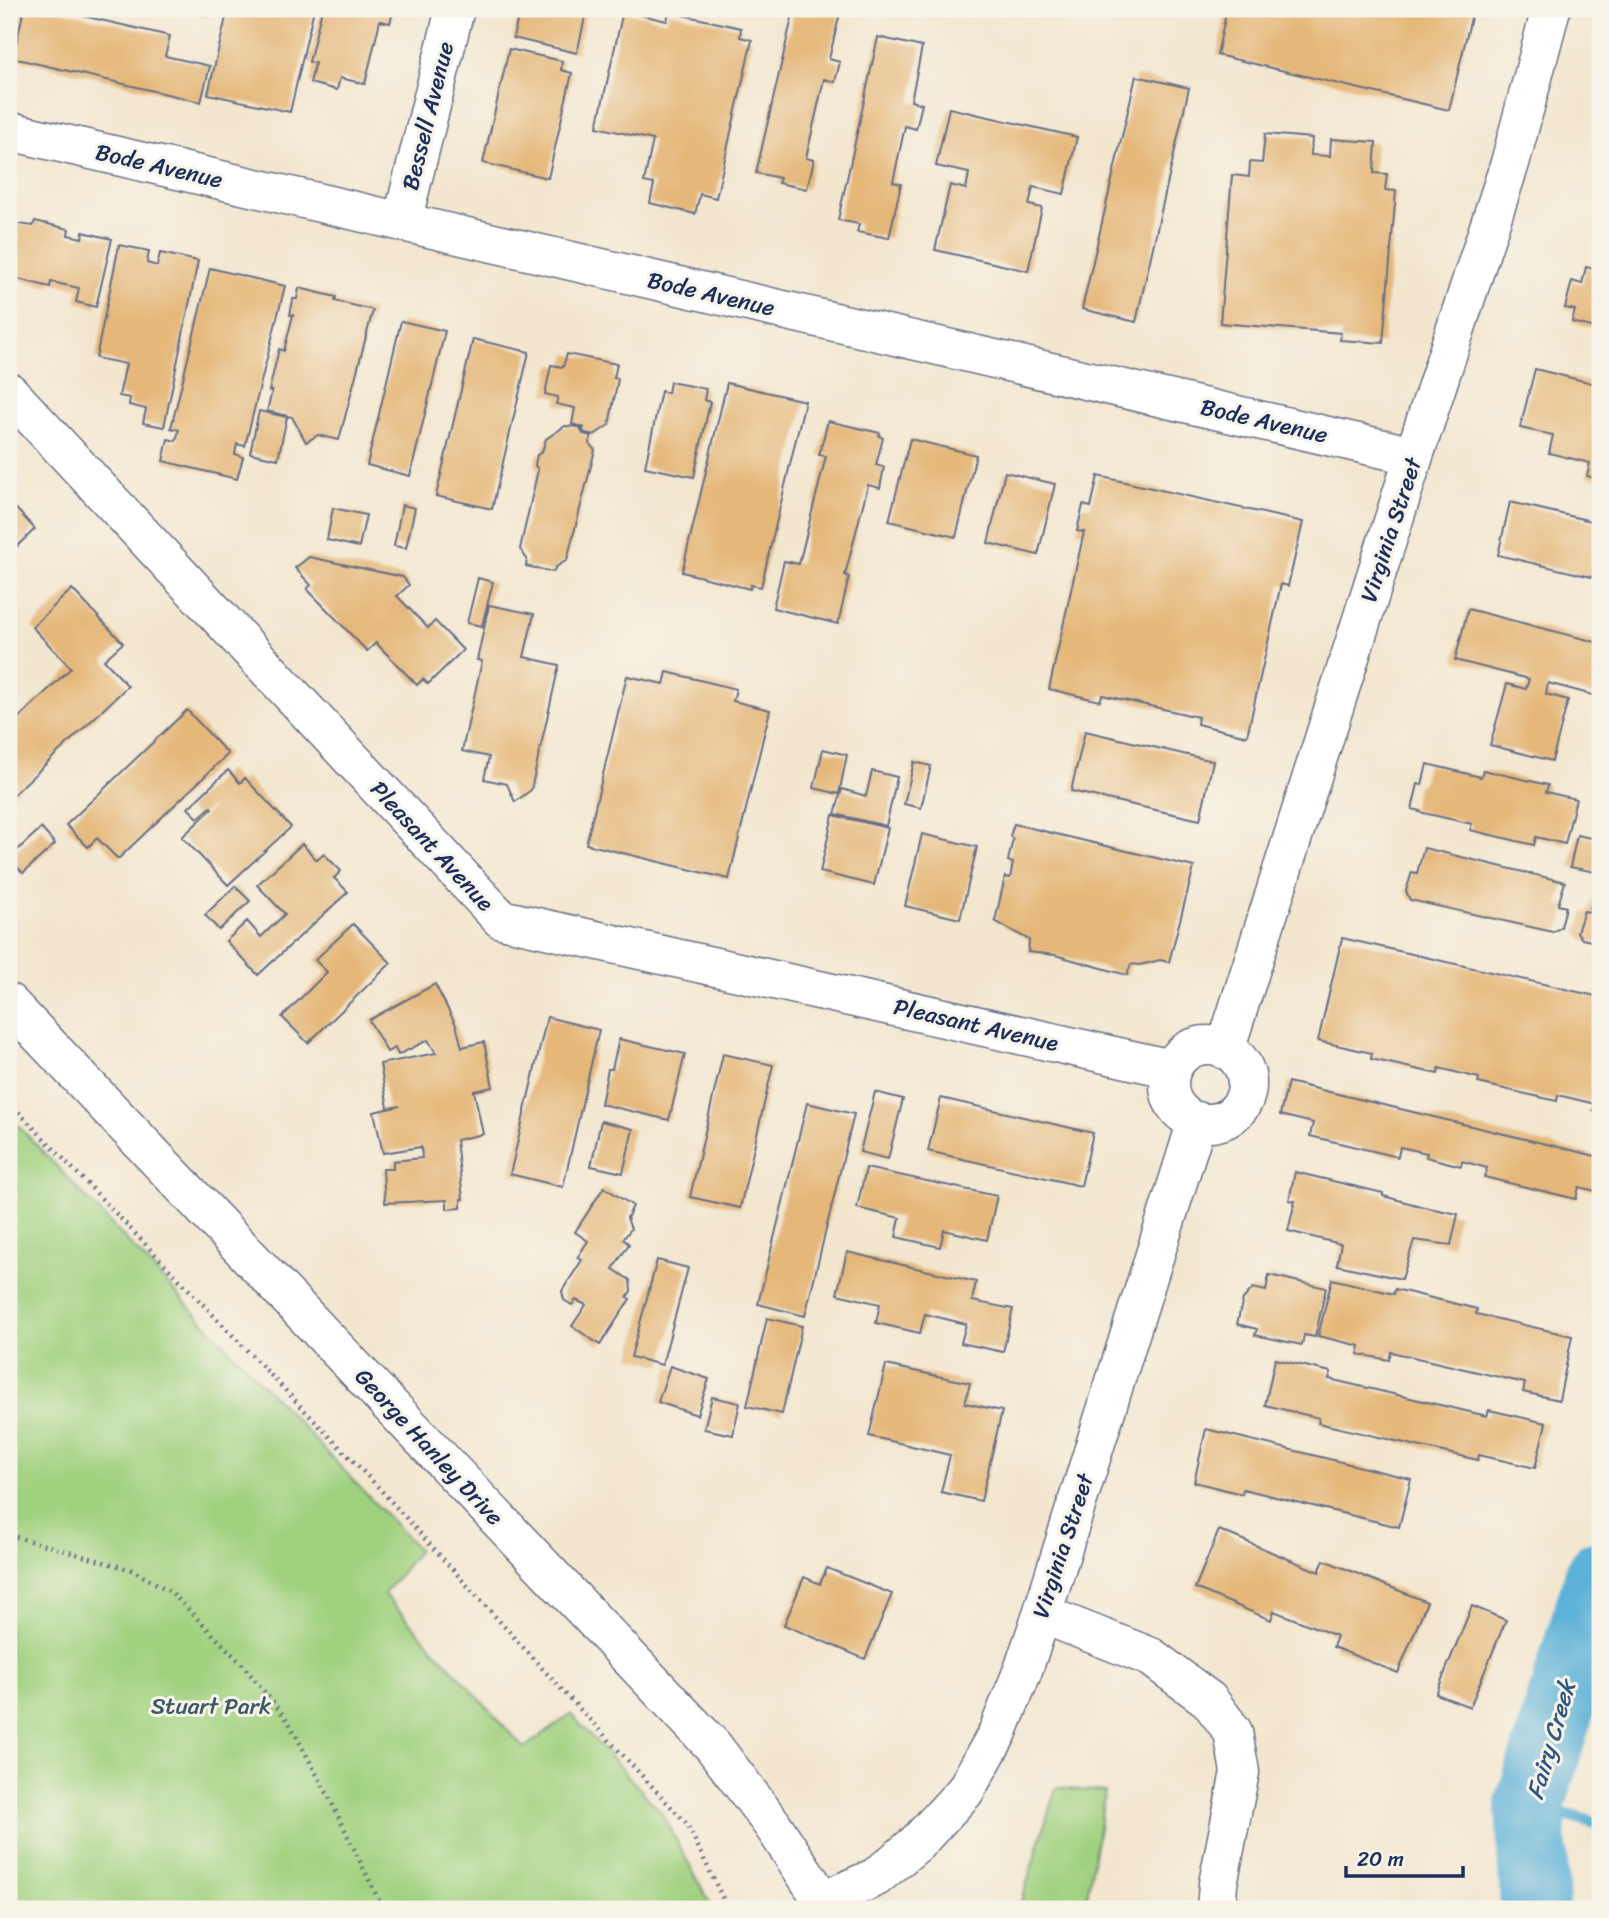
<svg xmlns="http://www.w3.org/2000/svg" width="1609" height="1918" viewBox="0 0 1609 1918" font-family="Sriracha,sans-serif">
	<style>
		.green { fill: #a0d17f; stroke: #5e806e; stroke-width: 2 }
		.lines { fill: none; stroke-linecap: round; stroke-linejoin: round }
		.stream { stroke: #5bb1d8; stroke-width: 12 }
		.river { stroke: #5bb1d8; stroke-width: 70 }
		.building { fill: #e5b87a }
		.minor-casing { stroke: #676f86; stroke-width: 41 }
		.major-casing { stroke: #676f86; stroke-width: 41 }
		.path { stroke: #676f86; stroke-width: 4.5; stroke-dasharray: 2 5; stroke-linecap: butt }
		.minor { stroke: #fff; stroke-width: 38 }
		.major { stroke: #fff; stroke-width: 38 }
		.labels { text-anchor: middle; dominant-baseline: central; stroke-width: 6; stroke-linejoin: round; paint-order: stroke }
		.street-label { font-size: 23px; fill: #1b2f5e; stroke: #f7f3e8 }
		.park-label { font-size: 23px; fill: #3c5866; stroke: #f7f3e8 }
		.water-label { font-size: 24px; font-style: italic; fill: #2e5683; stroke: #f7f3e8 }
	</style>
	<rect width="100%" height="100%" fill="#f7f3e8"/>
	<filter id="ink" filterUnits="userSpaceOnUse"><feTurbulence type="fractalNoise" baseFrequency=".0143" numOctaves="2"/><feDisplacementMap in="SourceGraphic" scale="14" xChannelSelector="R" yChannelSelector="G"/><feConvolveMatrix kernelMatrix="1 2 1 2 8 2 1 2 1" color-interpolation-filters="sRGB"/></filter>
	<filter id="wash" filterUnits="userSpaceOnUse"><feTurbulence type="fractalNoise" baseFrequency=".00686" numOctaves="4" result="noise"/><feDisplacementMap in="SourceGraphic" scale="28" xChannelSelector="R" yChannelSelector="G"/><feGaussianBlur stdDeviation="1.57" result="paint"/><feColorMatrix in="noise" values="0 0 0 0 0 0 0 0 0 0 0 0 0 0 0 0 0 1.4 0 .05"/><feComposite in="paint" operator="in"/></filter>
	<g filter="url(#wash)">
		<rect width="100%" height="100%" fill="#f3e6cf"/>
		<!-- green -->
		<path class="green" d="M9 1116 419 1550 384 1594 524 1748 571 1714 661 1812 713 1909H9Z
			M1056 1788 1105 1792 1085 1909H1019Z"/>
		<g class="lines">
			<!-- stream -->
			<path class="stream" d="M1530 1805 1600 1824"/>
			<!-- river -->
			<path class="river" d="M1535 1909 1530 1805 1600 1575"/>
		</g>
		<g id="blocks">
			<!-- building -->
			<path class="building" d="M24 9H53L170 36 165 56 210 66 201 102 13 58Z
				M184 9H212L210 16Z
				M228 9H314L290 112 208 94Z
				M322 9H394L390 23 380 21 365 84 340 78 337 90 310 83 315 63 309 62Z
				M520 9H587L577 53 513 38Z
				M794 9H841L829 59 840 62 835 82 824 79 806 158 814 160 807 189 778 183 780 178 756 173Z
				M1227 9H1473L1449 110 1217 55Z
				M623 11 667 21 669 12 741 28 740 37 752 40 716 198 700 194 695 214 650 203 654 184 644 182 653 140 597 127Z
				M878 37 922 47 911 101 922 104 916 129 905 126 893 182 901 184 889 238 857 232 859 224 838 220Z
				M509 49 562 61 561 70 572 73 548 178 483 163Z
				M1136 76 1189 88 1136 322 1082 309Z
				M949 108 1077 137 1064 194 1033 187 1029 205 1042 208 1028 271 935 250 950 185 966 189 969 173 936 166Z
				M1265 134 1312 138 1311 155 1330 156 1331 139 1376 142 1374 173 1387 174 1385 190 1396 191 1383 343 1340 340 1341 333 1220 323 1232 175 1249 177 1250 162 1262 163Z
				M35 221 69 229 68 235 82 238 83 232 112 239 96 307 76 302 79 288 51 282 50 287 10 277 9 234 12 223 33 226Z
				M119 245 149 251 147 263 157 266 160 253 198 261 164 427 143 423 146 409 129 405 130 398 119 396 126 364 96 358Z
				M1586 267 1600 270V338L1593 336 1595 328 1572 322 1575 310 1565 308 1572 281 1582 284Z
				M210 268 285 286 245 446 237 444 235 454 243 457 237 479 163 461 168 439 176 441 179 430 171 428Z
				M299 288 336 297 335 301 373 310 339 440 318 435 306 442 292 417 267 411 272 391H269L279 349 284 351 293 315H290L293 299H297Z
				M401 321 445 331 410 476 367 465Z
				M473 339 529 352 492 509 436 496Z
				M567 354 617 364 614 378 618 379 609 425 594 435 585 433 581 427 585 428 572 424 575 408 556 404 558 397 545 394 551 365 563 367Z
				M1535 369 1600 385V479L1587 476 1590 463 1549 453 1553 435 1520 428Z
				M670 382 706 389 704 400 710 402 694 477 645 467 661 391 668 393Z
				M727 383 805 401 761 587 751 585 750 589 682 572Z
				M259 411 287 417 278 459 250 453Z
				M828 421 880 433 879 436 883 438 876 465 884 467 880 488 868 485 845 575 849 577 838 624 773 608 784 561 799 564 826 456 819 455Z
				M565 426 579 427 583 434 591 436 589 444 595 450 567 560 556 567 553 572 526 566 527 559 520 549 538 470 535 465 537 455 542 452 546 439Z
				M910 439 976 455 956 537 889 521Z
				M1005 472 1055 484 1038 555 988 543Z
				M1098 476 1303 522 1288 586 1281 584 1247 736 1197 724 1198 717 1102 695 1100 701 1049 689 1084 532 1077 531 1083 505 1091 507Z
				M9 501 35 529 9 554Z
				M1510 502 1600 523V579L1498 555Z
				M402 505 415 508 406 548 394 546Z
				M333 508 366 515 359 547 327 540Z
				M309 557 403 577 409 585 397 596 428 628 435 621 463 650 428 684 423 679 417 685 376 643 367 651 307 589 311 585 295 568Z
				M478 578 493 582 482 626 467 623Z
				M72 589 123 643 104 660 128 686 9 799V727L71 668 32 627Z
				M489 605 534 614 524 657 559 665 531 790 515 802 507 784 484 779 489 757 462 751 482 661 477 660Z
				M1468 609 1600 643V697L1548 683 1546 694 1568 700 1552 761 1490 745 1507 684 1526 689 1529 679 1455 660Z
				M667 672 736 689 733 701 770 710 729 879 586 844 627 676 664 684Z
				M187 710 228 754 118 859 97 838 88 847 66 825Z
				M1085 731 1213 761 1200 820 1071 791Z
				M823 749 847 755 839 794 814 788Z
				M914 762 931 766 921 808 904 804Z
				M1427 764 1481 777 1483 770 1548 785 1546 792 1576 799 1565 844 1536 837 1534 845 1470 830 1472 824 1419 812 1420 811 1412 809 1418 784 1422 785Z
				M228 770 240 783 245 778 291 827 228 885 182 837 212 809 211 807 198 818 188 808Z
				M872 771 897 777 886 826 835 814 842 789 866 796Z
				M833 815 888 828 874 885 820 872Z
				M1014 824 1194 867 1169 962 1160 960 1140 965 1131 964 1127 975 1055 955 1028 952 1029 940 995 921 1005 877 1010 878 1013 863 1008 861 1013 839 1010 836Z
				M41 828 55 844 23 873 9 858Z
				M922 834 977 847 960 919 905 906Z
				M1577 835 1600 840V873L1570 867Z
				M302 844 317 860 324 854 341 871 334 878 348 892 258 975 226 941 247 921 261 937 285 914 257 885Z
				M1424 848 1565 882 1558 905 1566 907 1561 927 1553 932 1410 900 1406 891 1412 872 1417 873Z
				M235 886 250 901 219 930 205 915Z
				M1595 888 1600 889V943L1582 939 1577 932 1584 911 1589 912Z
				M353 924 391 963 308 1043 282 1017 327 972 315 960Z
				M1342 938 1600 997V1112L1593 1110 1595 1104 1558 1095 1557 1101 1478 1083 1479 1078 1439 1068 1438 1074 1371 1059 1372 1053 1318 1041Z
				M435 984 456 1025 462 1047 484 1042 493 1087 474 1091 483 1134 456 1140 463 1199H461V1208L447 1209V1200L385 1203 383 1169H393V1161L422 1158 421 1147 383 1153 374 1112 400 1106 388 1108 380 1064 436 1053 428 1040 398 1055 395 1048 387 1052 369 1020Z
				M547 1017 599 1030 563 1187 510 1174Z
				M619 1039 685 1054 669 1120 601 1104 608 1069H612Z
				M723 1054 773 1065 740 1208 690 1197Z
				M1288 1082 1600 1157V1192L1579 1187 1576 1199 1484 1177 1487 1168 1462 1161 1461 1166 1426 1157 1427 1153 1400 1147 1398 1157 1310 1136 1313 1123 1280 1115Z
				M875 1092 903 1099 888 1159 860 1152Z
				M941 1098 1093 1133 1081 1186 928 1151Z
				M807 1103 854 1114 805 1316 758 1304Z
				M601 1121 633 1129 623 1173 591 1166Z
				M866 1168 997 1196 987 1240 944 1230 940 1247 896 1237 900 1218 857 1208Z
				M1295 1172 1383 1193V1196L1424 1207 1458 1214 1451 1245 1414 1240 1402 1279 1337 1265 1341 1244 1288 1231 1295 1201 1289 1200Z
				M604 1187 633 1206 627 1218 631 1229 623 1239 629 1244 613 1269 630 1280 631 1291 627 1297 630 1299 600 1345 572 1326 586 1305 576 1300 572 1305 564 1300 562 1291 582 1260 577 1258 588 1241 575 1232Z
				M847 1252 976 1282 972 1301 1013 1309 1003 1352 961 1343 966 1324 925 1314 920 1333 876 1323 880 1304 837 1294Z
				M657 1260 688 1268 662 1365 631 1357Z
				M1269 1275 1326 1288 1315 1337 1304 1335 1302 1345 1255 1335 1257 1329 1237 1324 1243 1299 1253 1288 1266 1291Z
				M1332 1279 1394 1294 1395 1289 1477 1309 1476 1314 1572 1336 1559 1400 1523 1392 1525 1383 1391 1352 1389 1360 1358 1354 1360 1346 1318 1336Z
				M767 1318 802 1326 782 1414 747 1406Z
				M1275 1359 1331 1372 1329 1379 1487 1416 1489 1410 1546 1423 1535 1468 1479 1455 1478 1460 1318 1423 1319 1418 1265 1405Z
				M886 1365 970 1383 965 1403 1002 1411 981 1501 941 1492 950 1455 869 1436Z
				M670 1366 709 1379 697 1415 658 1402Z
				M712 1397 740 1403 733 1435 704 1429Z
				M1206 1429 1411 1479 1399 1527 1243 1489 1242 1494 1194 1482Z
				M1219 1530 1319 1572 1324 1560 1427 1602 1398 1673 1333 1647 1337 1636 1274 1611 1271 1620 1195 1588Z
				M827 1568 892 1594 865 1659 784 1625 804 1577 820 1584Z
				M1472 1606 1506 1620 1470 1707 1436 1694Z"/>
		</g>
	</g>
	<g filter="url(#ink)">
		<use href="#blocks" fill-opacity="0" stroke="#676f86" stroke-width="2"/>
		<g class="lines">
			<defs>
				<path id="minor" d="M9 131 1414 456
					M402 222 455 9
					M9 392 501 919 1172 1069
					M1169 1084a39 39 0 1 1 78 0a39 39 0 1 1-78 0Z
					M1225 1050 1414 456 1510 163 1551 9
					M1042 1614 1151 1657 1209 1700 1233 1732 1240 1772 1218 1884 1216 1909
					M823 1901 876 1877 917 1843 965 1791 997 1734 1023 1670 1042 1614 1197 1121"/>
				<path id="major" d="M9 1003 713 1746 772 1824 823 1901 826 1909"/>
			</defs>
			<!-- minor casing -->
			<use href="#minor" class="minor-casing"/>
			<!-- major casing -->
			<use href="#major" class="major-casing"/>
			<!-- path -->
			<path class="path" d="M9 1102 378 1487 550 1677 687 1824 728 1909
				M9 1535 132 1570 171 1592 242 1664 288 1721 329 1797 383 1909"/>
			<!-- minor -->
			<use href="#minor" class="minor"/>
			<!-- major -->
			<use href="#major" class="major"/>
		</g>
	</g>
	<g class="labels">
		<!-- street labels -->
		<g class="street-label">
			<text transform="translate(428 116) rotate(-76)">Bessell Avenue</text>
			<text transform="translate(159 166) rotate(13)">Bode Avenue</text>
			<text transform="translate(711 294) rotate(13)">Bode Avenue</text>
			<text transform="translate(1264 421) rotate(13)">Bode Avenue</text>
			<text transform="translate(1391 530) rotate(-72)">Virginia Street</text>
			<text transform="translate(432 846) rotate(47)">Pleasant Avenue</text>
			<text transform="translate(976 1025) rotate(13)">Pleasant Avenue</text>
			<text transform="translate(429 1447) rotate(47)">George Hanley Drive</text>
			<text transform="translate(1063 1546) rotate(-72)">Virginia Street</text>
		</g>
		<!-- park labels -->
		<g class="park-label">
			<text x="211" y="1706">Stuart Park</text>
		</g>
		<!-- water labels -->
		<g class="water-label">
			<text transform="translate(1551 1740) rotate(-74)">Fairy Creek</text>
		</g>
	</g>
	<!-- margin -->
	<rect width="1609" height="1918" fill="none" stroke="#f7f3e8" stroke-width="35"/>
	<!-- scale -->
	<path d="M1346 1866v10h117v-10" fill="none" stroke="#1b2f5e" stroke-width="3.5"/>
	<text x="1357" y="1866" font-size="21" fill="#1b2f5e" stroke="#f7f3e8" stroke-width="5" paint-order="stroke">20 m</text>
</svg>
